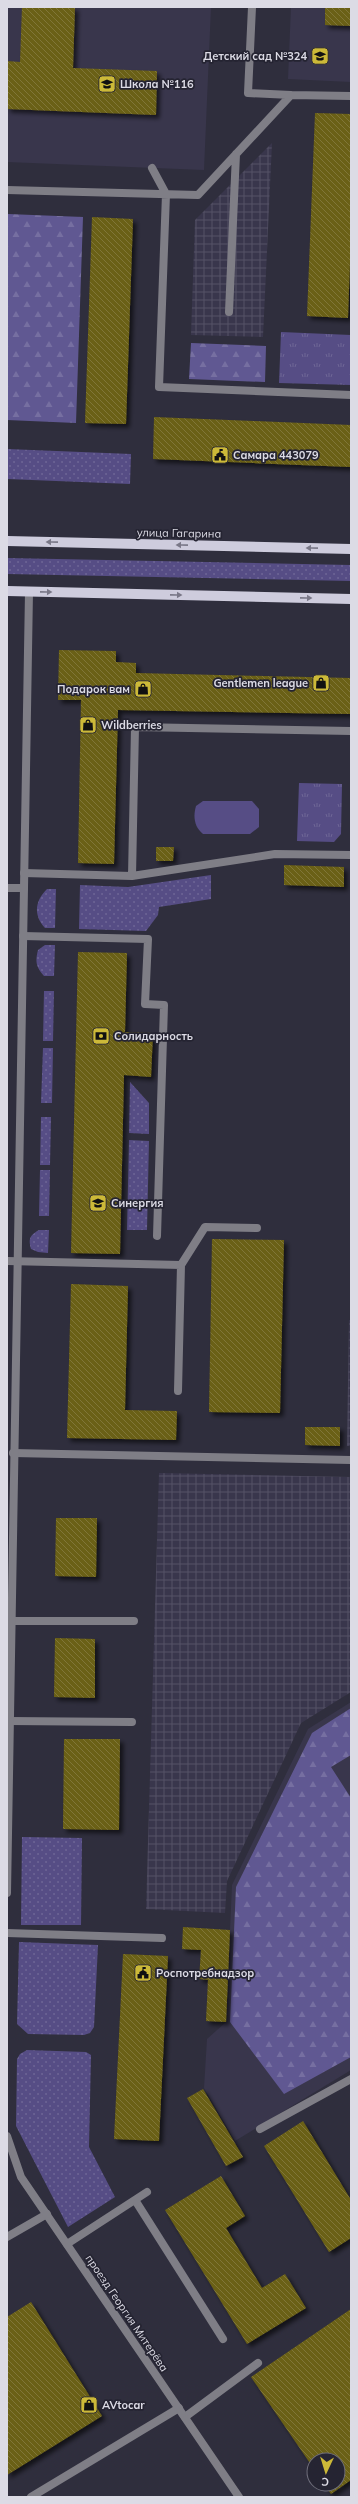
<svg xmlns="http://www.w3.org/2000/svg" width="358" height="2504" viewBox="0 0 358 2504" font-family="Mulish,sans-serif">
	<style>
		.built { fill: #39364c }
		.industrial { fill: url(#industrial-grid) }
		.grass { fill: url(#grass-dots) }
		.forest { fill: url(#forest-firs) }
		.park { fill: url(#park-tufts) }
		.pitch { fill: #564d85 }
		.building { fill: url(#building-back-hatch); filter: url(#shadow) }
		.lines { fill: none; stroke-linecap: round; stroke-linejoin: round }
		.service { stroke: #7f7e86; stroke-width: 8 }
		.minor { stroke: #7f7e86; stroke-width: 8 }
		.primary { stroke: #ceccdd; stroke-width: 10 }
		.oneway { fill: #7a7888 }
		.labels { text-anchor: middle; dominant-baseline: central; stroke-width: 3.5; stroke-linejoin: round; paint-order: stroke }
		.poi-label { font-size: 11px; font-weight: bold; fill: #dcdbe5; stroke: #252432; text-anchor: start }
		.street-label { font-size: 11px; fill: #dcdbe5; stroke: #252432 }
	</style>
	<defs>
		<pattern id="industrial-grid" width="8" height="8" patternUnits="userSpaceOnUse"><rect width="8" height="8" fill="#39364c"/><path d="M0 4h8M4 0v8" fill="none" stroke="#555266"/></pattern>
		<pattern id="grass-dots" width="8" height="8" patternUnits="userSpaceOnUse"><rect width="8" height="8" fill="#564d85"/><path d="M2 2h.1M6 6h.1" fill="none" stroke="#6e6696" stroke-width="1.8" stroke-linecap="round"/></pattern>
		<pattern id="forest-firs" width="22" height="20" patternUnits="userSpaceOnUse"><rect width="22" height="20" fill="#605892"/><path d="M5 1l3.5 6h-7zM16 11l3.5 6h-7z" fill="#766fa1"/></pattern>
		<pattern id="park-tufts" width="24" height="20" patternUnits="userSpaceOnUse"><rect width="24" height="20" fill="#564d85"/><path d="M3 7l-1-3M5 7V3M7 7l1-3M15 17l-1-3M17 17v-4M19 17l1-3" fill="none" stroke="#6e6696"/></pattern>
		<pattern id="building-back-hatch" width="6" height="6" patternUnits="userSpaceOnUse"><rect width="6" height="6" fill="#6b6015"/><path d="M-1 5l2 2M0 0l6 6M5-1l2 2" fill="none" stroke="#807637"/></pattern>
		<filter id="shadow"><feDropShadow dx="3.5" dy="3.5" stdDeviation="2" flood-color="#0009"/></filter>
	</defs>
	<rect width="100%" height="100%" fill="#2f2e3d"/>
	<!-- built -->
	<path class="built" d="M7 7H211L204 170 7 162Z
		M291 7H351V82L288 79Z
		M351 1702V2070L235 2141 204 2088 207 2039 226 2022 232 1885 308 1729Z"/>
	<!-- industrial -->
	<path class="industrial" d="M272 143 263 337 191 335 195 220Z
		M349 1320H351V1446H347Z
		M159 1473 351 1477V1692L301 1723 227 1881 225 1913 146 1909Z"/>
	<!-- grass -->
	<path class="grass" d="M7 449 131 454 130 484 7 479Z
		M7 558 351 565V581L7 574Z
		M211 875V899L159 907 158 915 146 931 79 929 80 885 128 887Z
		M47 889H56L55 928H45C33 915 35 901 47 889Z
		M45 945H55L54 976H44C36 967 35 962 38 950Z
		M44 991H54L53 1041H43Z
		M43 1048H53L52 1103H41Z
		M130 1082 149 1103V1134L129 1133Z
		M41 1117H51L50 1165H40Z
		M129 1140 149 1141 147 1230H127Z
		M40 1170H50L49 1216H39Z
		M39 1230H49L48 1253 38 1252 31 1249C28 1239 30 1235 39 1230Z
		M22 1837 82 1838 81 1925H21Z
		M19 1942 98 1945 94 2027 90 2033 84 2035 28 2034 17 2024Z
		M27 2050 86 2052 91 2055 89 2147 115 2197 68 2227 16 2126 17 2059 20 2054Z"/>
	<!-- forest -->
	<path class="forest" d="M8 214 83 217 76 423 7 420Z
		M191 343 266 346 265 382 189 379Z
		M351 1708V1755L331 1767 351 1798V2057L284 2094 230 2022 236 1887 312 1733Z"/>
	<!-- park -->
	<path class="park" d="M281 332 351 335V385L279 383Z
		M299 783 342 784 341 834 334 842 297 841Z"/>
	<!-- pitch -->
	<path class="pitch" d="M203 801H252L259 809V827L250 834H203C194 827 193 816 196 806Z"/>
	<!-- building -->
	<path class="building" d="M22 7H75L73 68 157 71 156 115 7 109V61L20 62Z
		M325 7H351V26L325 25Z
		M315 113 351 114V234L348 318 307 316Z
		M92 217 133 219 126 424 85 423Z
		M154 417 351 425V467L153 459Z
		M59 650 116 651V662L136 663V673L351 678V714L118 710 114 864 78 863 81 700H58Z
		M156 847H174L173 861H156Z
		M284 865 344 867V887L284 885Z
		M78 952 127 953 125 1032 153 1033 151 1077 124 1075 120 1254 71 1253Z
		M212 1239 284 1240 280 1413 209 1412Z
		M71 1284 128 1286 125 1410 177 1411 176 1440 67 1438Z
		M305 1427H340V1446L305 1445Z
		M56 1518H97L96 1577 55 1576Z
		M55 1638 95 1639V1698L54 1697Z
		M64 1739H120L119 1830 63 1829Z
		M183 1927 230 1930 226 2022 206 2021 208 1980 199 1979 201 1950 182 1949Z
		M123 1954 168 1956 159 2141 114 2139Z
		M203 2089 243 2157 226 2166 187 2098Z
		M303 2121 351 2200V2238L329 2252 264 2146Z
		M221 2176 245 2216 226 2228 262 2288 285 2274 306 2308 247 2344 165 2210Z
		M31 2302 102 2416 7 2475V2317Z
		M351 2309V2480L331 2494 324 2484H338V2460H314V2469L251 2377Z"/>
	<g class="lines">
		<!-- service -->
		<path class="service" d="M252 7 248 93 291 95
			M152 168 166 194 159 387 351 395
			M7 190 198 195 291 95 351 96
			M229 312 236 154
			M24 873 132 876 275 854 351 855
			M132 876 135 727 351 731
			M7 888H24
			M23 936 148 939 145 1004 164 1005 157 1236
			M7 1261 181 1265 178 1391
			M181 1265 205 1227 257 1228
			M13 1453 351 1460
			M10 1621H134
			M9 1721 132 1722
			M7 1933 162 1938
			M260 2129 351 2079
			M135 2200 223 2339
			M7 2237 47 2214
			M67 2244 147 2192
			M185 2417 258 2363
			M31 2497 179 2408"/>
		<!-- minor -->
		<path class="minor" d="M7 1893 29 592
			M7 2136 21 2177 239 2497"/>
		<!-- primary -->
		<path class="primary" d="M7 541 351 549
			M7 591 351 599"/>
	</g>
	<!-- one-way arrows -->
	<defs><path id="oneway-solid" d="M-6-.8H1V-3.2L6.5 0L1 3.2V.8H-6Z"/></defs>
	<g class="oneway">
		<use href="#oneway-solid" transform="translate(52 542) rotate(-179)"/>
		<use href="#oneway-solid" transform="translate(182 545) rotate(-179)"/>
		<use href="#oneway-solid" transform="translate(312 548) rotate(-179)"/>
		<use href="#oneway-solid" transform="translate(46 592) rotate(1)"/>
		<use href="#oneway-solid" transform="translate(176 595) rotate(1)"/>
		<use href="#oneway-solid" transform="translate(306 598) rotate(1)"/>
	</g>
	<!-- icons -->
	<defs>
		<symbol id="school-square" viewBox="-11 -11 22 22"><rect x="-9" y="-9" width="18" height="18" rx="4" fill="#ccb938" stroke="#252432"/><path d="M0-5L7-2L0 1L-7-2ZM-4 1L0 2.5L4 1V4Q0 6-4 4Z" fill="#111"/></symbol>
		<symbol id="civic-square" viewBox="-11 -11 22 22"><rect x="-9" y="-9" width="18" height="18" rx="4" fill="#ccb938" stroke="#252432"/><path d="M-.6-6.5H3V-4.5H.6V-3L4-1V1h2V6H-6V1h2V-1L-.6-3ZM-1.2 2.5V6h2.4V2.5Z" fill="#111"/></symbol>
		<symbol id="shop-square" viewBox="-11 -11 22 22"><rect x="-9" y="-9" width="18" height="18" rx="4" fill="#ccb938" stroke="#252432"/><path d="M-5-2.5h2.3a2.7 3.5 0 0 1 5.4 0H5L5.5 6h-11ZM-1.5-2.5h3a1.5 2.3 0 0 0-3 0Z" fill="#111"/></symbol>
		<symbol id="bank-square" viewBox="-11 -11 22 22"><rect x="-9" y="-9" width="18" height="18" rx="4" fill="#ccb938" stroke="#252432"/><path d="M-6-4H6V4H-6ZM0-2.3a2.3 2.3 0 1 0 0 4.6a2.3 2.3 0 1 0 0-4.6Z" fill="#111"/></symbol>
		<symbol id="university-square" viewBox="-11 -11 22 22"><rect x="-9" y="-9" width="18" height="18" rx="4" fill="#ccb938" stroke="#252432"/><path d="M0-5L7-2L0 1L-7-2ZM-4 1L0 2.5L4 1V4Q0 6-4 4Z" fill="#111"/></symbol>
	</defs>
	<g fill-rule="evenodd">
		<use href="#school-square" x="310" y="46" width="20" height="20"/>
		<use href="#school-square" x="97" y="74" width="20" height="20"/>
		<use href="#civic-square" x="210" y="445" width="20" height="20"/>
		<use href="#shop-square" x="311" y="673" width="20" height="20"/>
		<use href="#shop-square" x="133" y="679" width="20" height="20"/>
		<use href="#shop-square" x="78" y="715" width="20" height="20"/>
		<use href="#bank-square" x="91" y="1026" width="20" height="20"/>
		<use href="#university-square" x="88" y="1193" width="20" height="20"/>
		<use href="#civic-square" x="133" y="1963" width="20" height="20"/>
		<use href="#shop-square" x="79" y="2395" width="20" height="20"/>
	</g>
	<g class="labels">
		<!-- poi labels -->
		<g class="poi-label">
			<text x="307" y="56" text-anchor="end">Детский сад №324</text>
			<text x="120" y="84">Школа №116</text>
			<text x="233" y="455">Самара 443079</text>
			<text x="308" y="683" text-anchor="end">Gentlemen league</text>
			<text x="130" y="689" text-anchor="end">Подарок вам</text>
			<text x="101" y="725">Wildberries</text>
			<text x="114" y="1036">Солидарность</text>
			<text x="111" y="1203">Синергия</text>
			<text x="156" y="1973">Роспотребнадзор</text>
			<text x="102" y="2405">AVtocar</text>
		</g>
		<!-- street labels -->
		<g class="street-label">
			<text transform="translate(179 533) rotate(1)">улица Гагарина</text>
			<text transform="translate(127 2313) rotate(56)">проезд Георгия Митерёва</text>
		</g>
	</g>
	<!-- border -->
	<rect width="358" height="2504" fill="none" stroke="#dcdbe5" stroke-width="16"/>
	<!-- north arrow -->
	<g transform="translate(326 2472) rotate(184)"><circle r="19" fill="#252432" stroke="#6e6d7a"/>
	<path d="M0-3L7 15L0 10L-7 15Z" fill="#ccb938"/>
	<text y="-6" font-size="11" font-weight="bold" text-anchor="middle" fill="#dcdbe5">С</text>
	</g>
</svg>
